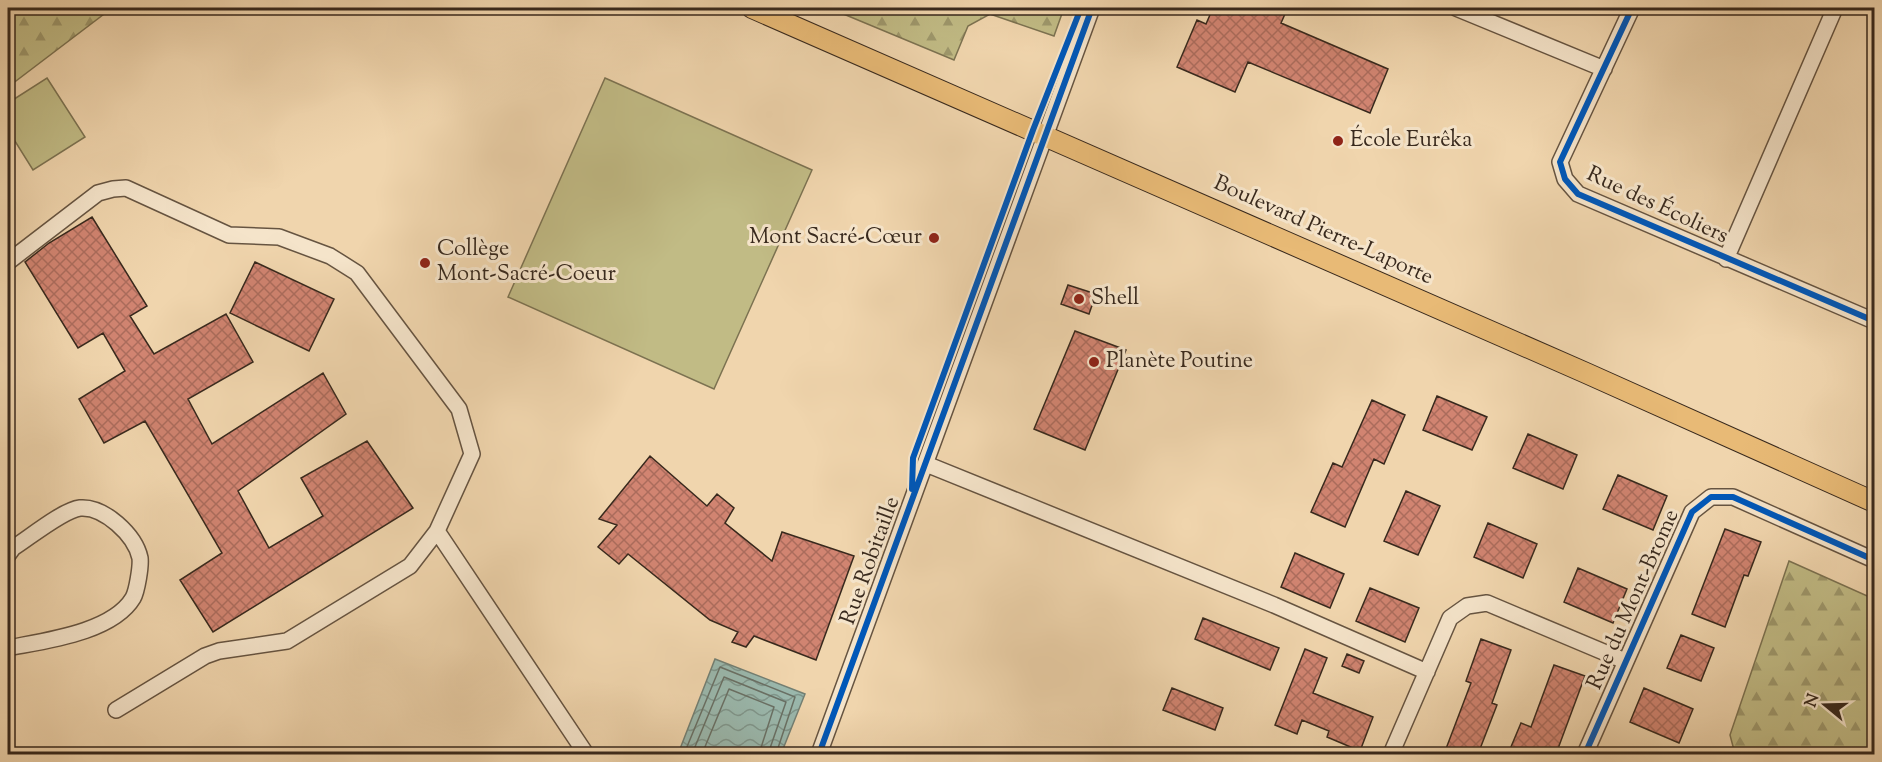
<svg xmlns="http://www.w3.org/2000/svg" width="1882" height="762" viewBox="0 0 1882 762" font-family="'Sorts Mill Goudy',serif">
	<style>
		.forest { fill: url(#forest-firs); stroke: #7c7251; stroke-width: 1.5 }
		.garden { fill: #c1bb85; stroke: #7c7251; stroke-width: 1.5 }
		.water { fill: url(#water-waves); stroke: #737f73; stroke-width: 1.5 }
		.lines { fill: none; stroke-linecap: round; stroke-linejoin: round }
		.shore { stroke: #697065; stroke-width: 1.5 }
		.building { fill: url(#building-cross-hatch); stroke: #38291d; stroke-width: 1.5 }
		.minor-casing { stroke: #665441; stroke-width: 18 }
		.major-casing { stroke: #38291d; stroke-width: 22 }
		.minor { stroke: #f5e4ca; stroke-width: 15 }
		.major { stroke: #e8ba76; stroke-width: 20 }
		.cycleway-casing { stroke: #f5e4ca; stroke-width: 10 }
		.cycleway { stroke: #0057b8; stroke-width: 6 }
		.poi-dot { fill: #8f2418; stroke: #f5e4ca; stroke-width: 2 }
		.labels { text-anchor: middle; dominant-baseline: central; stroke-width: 6; stroke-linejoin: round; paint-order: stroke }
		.poi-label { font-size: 22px; fill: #38291d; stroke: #f5e4ca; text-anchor: start }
		.street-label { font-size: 22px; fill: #38291d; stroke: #f5e4ca }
	</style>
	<defs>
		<pattern id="forest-firs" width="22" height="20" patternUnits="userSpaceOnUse" patternTransform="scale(1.5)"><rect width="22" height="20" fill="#c1bb85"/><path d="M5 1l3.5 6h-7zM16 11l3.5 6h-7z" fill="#9e986c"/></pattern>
		<pattern id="water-waves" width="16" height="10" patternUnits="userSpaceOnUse" patternTransform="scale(1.5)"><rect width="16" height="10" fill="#9ab8ad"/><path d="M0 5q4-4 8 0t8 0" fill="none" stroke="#7f968c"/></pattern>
		<pattern id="building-cross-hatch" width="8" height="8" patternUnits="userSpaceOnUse" patternTransform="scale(1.5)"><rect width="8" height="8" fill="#d18471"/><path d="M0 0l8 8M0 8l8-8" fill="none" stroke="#ab6c5c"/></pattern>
	</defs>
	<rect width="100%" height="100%" fill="#f0d5ad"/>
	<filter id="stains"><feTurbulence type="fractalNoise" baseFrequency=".00333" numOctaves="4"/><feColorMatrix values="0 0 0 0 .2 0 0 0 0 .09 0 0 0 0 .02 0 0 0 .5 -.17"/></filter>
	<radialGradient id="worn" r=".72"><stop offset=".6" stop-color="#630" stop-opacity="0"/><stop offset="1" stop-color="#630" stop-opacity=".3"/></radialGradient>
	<!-- forest -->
	<path class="forest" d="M8 8H112L8 87Z
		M829 8H1064L1054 36 990 14 968 26 954 60Z
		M1789 561 1874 599V754H1735L1730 735Z"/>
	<!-- garden -->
	<path class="garden" d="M47 78 85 137 33 170 8 130V103Z
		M605 78 812 170 714 389 508 297Z"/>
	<!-- water -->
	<path class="water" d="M715 659 805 694 781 754H678Z"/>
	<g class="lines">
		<!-- shore -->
		<path class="shore" d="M684 754 720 667 795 697 776 754
			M692 754 724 677 786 702 768 754
			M702 754 729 689 774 707 759 754"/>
	</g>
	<!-- building -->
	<path class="building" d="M1213 8H1268L1285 14 1281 23 1388 69 1370 113 1248 62 1235 92 1177 67 1197 20 1206 24Z
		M92 217 147 306 130 316 154 354 226 314 253 362 188 399 212 444 323 373 346 414 238 491 269 548 323 516 301 478 367 441 413 508 213 632 180 580 222 553 145 421 104 443 79 399 125 371 103 333 78 348 25 262 49 243Z
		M255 262 334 299 309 351 230 313Z
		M1068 285 1096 294 1089 314 1061 304Z
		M1075 331 1126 350 1085 450 1034 429Z
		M1437 396 1487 417 1472 450 1423 430Z
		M1372 400 1405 415 1384 464 1374 459 1345 527 1311 512 1333 463 1342 467Z
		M1528 434 1577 455 1563 489 1513 468Z
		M650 456 707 506 717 494 734 508 725 523 772 561 782 532 854 556 816 660 754 636 746 647 732 642 738 632 710 620 628 554 619 564 598 547 617 525 599 519Z
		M1618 475 1667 496 1653 530 1603 509Z
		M1406 491 1440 506 1418 555 1384 541Z
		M1488 523 1537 544 1523 578 1474 557Z
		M1725 529 1761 542 1748 576 1744 575 1725 627 1692 614Z
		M1295 553 1344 574 1330 608 1281 587Z
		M1578 568 1627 589 1613 623 1564 602Z
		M1370 588 1419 608 1405 642 1356 621Z
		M1203 618 1279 648 1270 670 1195 639Z
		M1681 635 1714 648 1701 681 1667 668Z
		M1481 639 1511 650 1492 703 1497 705 1478 754H1444L1471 683 1466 681Z
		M1305 649 1327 658 1313 693 1373 717 1360 751 1327 737 1329 731 1302 720 1297 734 1275 725Z
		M1347 654 1364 661 1359 673 1342 666Z
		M1554 665 1585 676 1556 754H1508L1521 723 1531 727Z
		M1172 688 1223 708 1215 730 1163 710Z
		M1644 688 1693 709 1679 743 1630 722Z"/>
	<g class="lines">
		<defs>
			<path id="minor" d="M1456 8 1604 69
				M1632 8 1560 162 1565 179 1578 194 1874 321
				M1726 259 1835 8
				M8 262 98 193 113 189 126 188 229 235 279 237 330 256 357 273 459 409 472 454 437 531 410 566 287 641 219 651 205 656 116 710
				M926 464 1274 605 1427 672
				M437 531 586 754
				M8 555 13 548C29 538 63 510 80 508 104 506 135 535 140 558 141 566 137 591 133 598 112 633 43 641 8 648
				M819 754 1092 8
				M1391 754 1450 618 1467 606 1487 603 1625 661
				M1585 754 1692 512 1711 497H1733L1874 560"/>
			<path id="major" d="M752 8 1586 373 1874 502"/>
		</defs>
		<!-- minor casing -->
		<use href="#minor" class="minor-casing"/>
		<!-- major casing -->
		<use href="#major" class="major-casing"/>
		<!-- minor -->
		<use href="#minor" class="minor"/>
		<!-- major -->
		<use href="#major" class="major"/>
		<defs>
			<path id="cycleway" d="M1632 8 1560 162 1565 179 1578 194 1874 321
				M912 489 913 458 1033 130 1081 8
				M819 754 1092 8
				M1585 754 1692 512 1711 497H1733L1874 560"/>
		</defs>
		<!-- cycleway casing -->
		<use href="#cycleway" class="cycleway-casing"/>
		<!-- cycleway -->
		<use href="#cycleway" class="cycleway"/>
	</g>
	<!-- markers -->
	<g class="poi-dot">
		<circle cx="1338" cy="141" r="6"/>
		<circle cx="934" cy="238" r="6"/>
		<circle cx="425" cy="263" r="6"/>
		<circle cx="1079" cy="299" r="6"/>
		<circle cx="1094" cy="362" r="6"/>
	</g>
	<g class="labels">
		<!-- poi labels -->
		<g class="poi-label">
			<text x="1350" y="141">École Eurêka</text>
			<text x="922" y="238" text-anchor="end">Mont Sacré-Cœur</text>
			<text x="437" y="250">Collège<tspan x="437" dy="25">Mont-Sacré-Coeur</tspan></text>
			<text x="1091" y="299">Shell</text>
			<text x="1106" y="362">Planète Poutine</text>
		</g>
		<!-- street labels -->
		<g class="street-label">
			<text transform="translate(1657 206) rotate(25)">Rue des Écoliers</text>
			<text transform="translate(1323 231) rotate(24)">Boulevard Pierre-Laporte</text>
			<text transform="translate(871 561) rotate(-70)">Rue Robitaille</text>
			<text transform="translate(1634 600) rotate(-66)">Rue du Mont-Brome</text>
		</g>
	</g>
	<!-- margin -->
	<rect width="1882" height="762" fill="none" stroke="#f0d5ad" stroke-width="30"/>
	<rect x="9" y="9" width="1864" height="744" fill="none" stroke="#38291d" stroke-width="3"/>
	<rect x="15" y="15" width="1852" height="732" fill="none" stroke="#38291d" stroke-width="1.5"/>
	<!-- north arrow -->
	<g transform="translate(1825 705) rotate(289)" stroke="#f5e4ca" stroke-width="4.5" paint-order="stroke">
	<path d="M0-4.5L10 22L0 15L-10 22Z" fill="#38291d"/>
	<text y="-9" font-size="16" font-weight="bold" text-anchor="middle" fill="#38291d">N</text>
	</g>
	<rect width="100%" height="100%" filter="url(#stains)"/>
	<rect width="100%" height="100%" fill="url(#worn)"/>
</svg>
